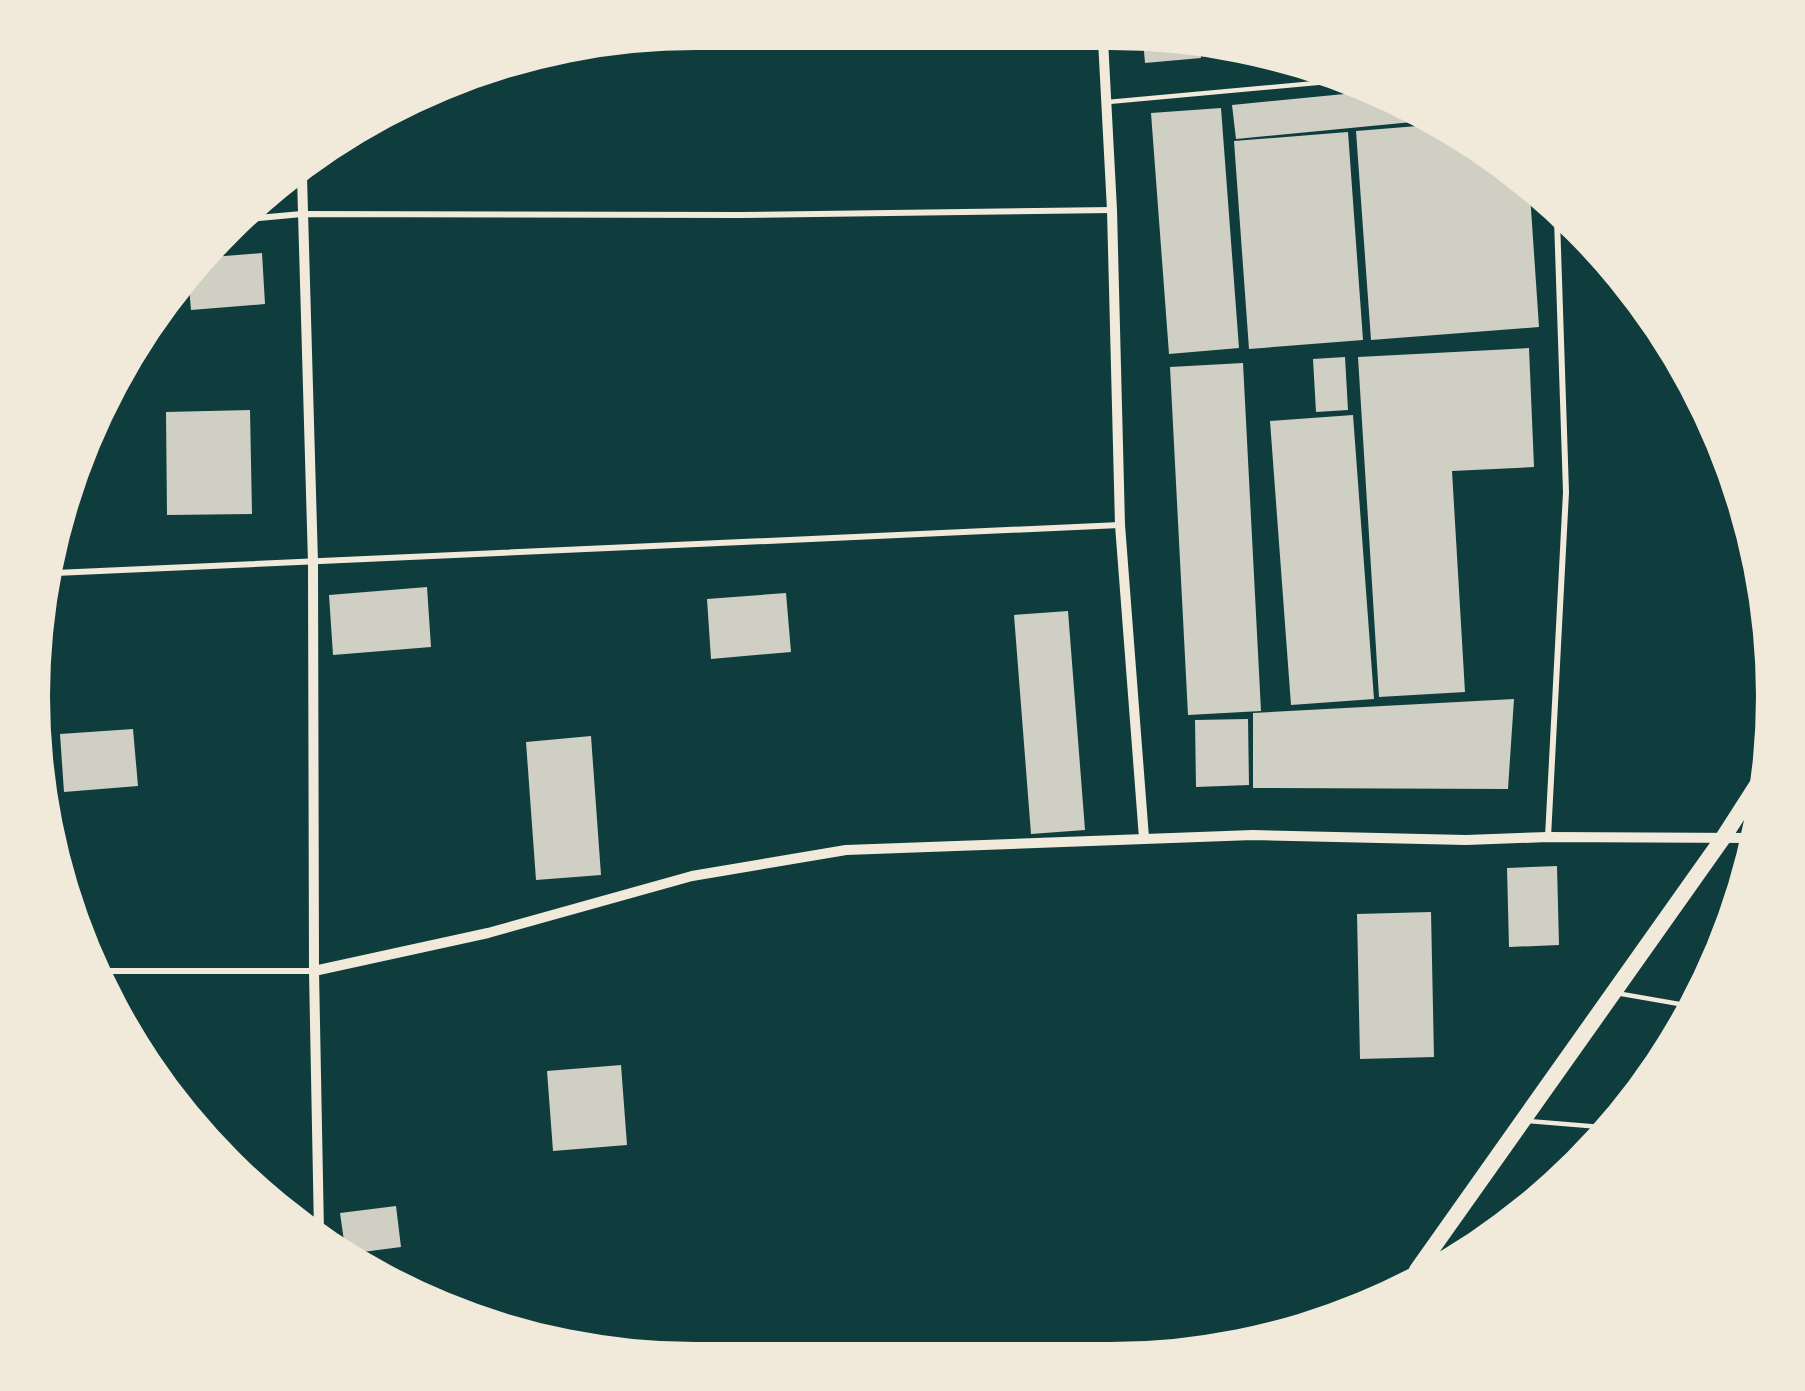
<svg xmlns="http://www.w3.org/2000/svg" width="1805" height="1391" viewBox="0 0 1805 1391" font-family="Commissioner,sans-serif">
	<style>
		.building { fill: #cfcfc3 }
		.lines { fill: none; stroke-linecap: round; stroke-linejoin: round }
		.service { stroke: #f1e9da; stroke-width: 4.5 }
		.minor { stroke: #f1e9da; stroke-width: 6 }
		.tertiary { stroke: #f1e9da; stroke-width: 10 }
		.trunk { stroke: #f1e9da; stroke-width: 16 }
	</style>
	<rect width="100%" height="100%" fill="#0f3d3e"/>
	<!-- building -->
	<path class="building" d="M1143 40 1200 50 1201 58 1145 63Z
		M1365 92 1400 107 1423 121 1236 139 1232 105Z
		M1221 108 1239 348 1169 354 1151 113Z
		M1430 125 1509 174 1530 194 1539 327 1371 340 1356 131Z
		M1348 132 1363 340 1249 349 1234 141Z
		M262 253 265 304 191 310 189 287 212 257Z
		M1529 348 1534 467 1452 471 1465 692 1379 697 1358 357Z
		M1345 357 1348 410 1316 412 1313 359Z
		M1243 363 1261 711 1188 715 1170 367Z
		M250 410 252 514 167 515 166 412Z
		M1353 415 1374 699 1291 705 1270 421Z
		M427 587 431 647 333 655 329 595Z
		M786 593 791 652 711 659 707 599Z
		M1068 611 1085 830 1031 834 1014 615Z
		M1514 699 1508 789 1253 788V713Z
		M1248 719 1249 785 1196 787 1195 720Z
		M133 729 138 786 64 792 60 734Z
		M591 736 601 875 536 880 526 742Z
		M1557 866 1559 945 1509 947 1507 868Z
		M1431 912 1434 1057 1360 1059 1357 914Z
		M621 1065 627 1145 553 1151 547 1071Z
		M396 1206 401 1247 355 1253 345 1248 340 1213Z"/>
	<g class="lines">
		<!-- service -->
		<path class="service" d="M1108 102 1338 81
			M1616 993 1685 1005
			M1528 1121 1601 1127"/>
		<!-- minor -->
		<path class="minor" d="M247 219 302 214 740 215 1112 210
			M55 573 1120 525
			M1548 837 1566 492 1557 219
			M101 971H314"/>
		<!-- tertiary -->
		<path class="tertiary" d="M1103 40 1112 210 1120 525 1144 838
			M302 177 313 563 314 971 319 1232
			M314 971 488 933 692 876 846 850 1253 835 1466 840 1548 837 1749 838"/>
		<!-- trunk -->
		<path class="trunk" d="M1417 1270 1723 838 1757 785"/>
	</g>
	<!-- crop -->
	<path d="M0 0H1805V1391H0ZM696 50H1110A646 646 0 0 1 1756 696V696A646 646 0 0 1 1110 1342H696A646 646 0 0 1 50 696V696A646 646 0 0 1 696 50Z" fill="#f1e9da" fill-rule="evenodd"/>
</svg>
